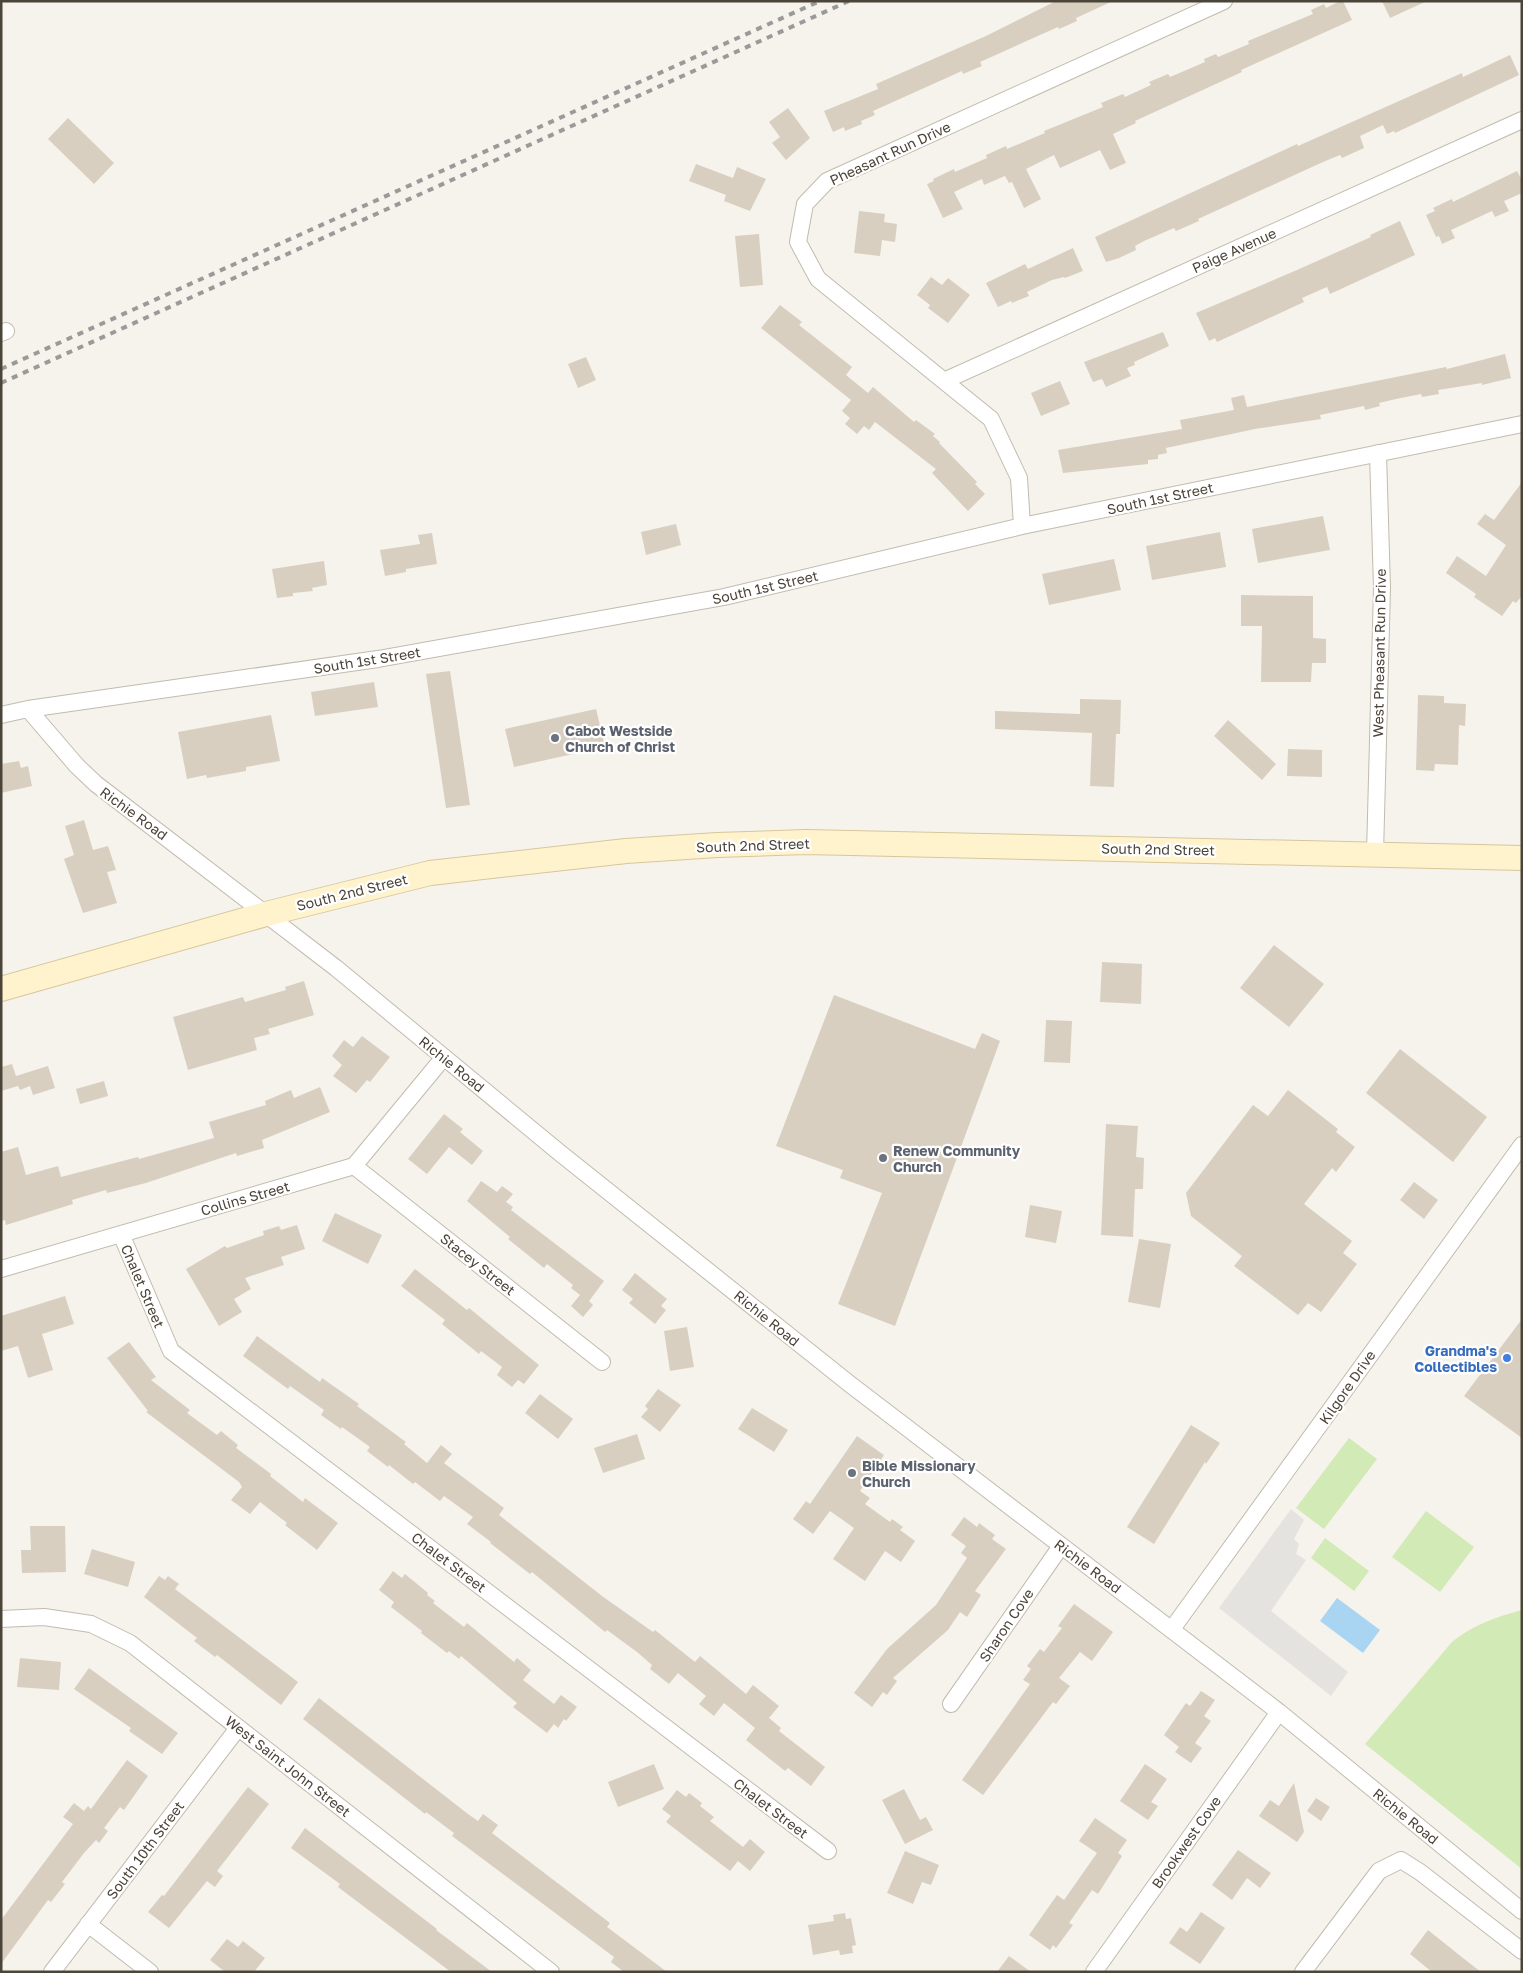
<svg xmlns="http://www.w3.org/2000/svg" width="1523" height="1973" viewBox="0 0 1523 1973" font-family="'Golos Text',sans-serif">
	<style>
		.green { fill: #d2eab5 }
		.parking { fill: #e5e3e0 }
		.water { fill: #a9d4f2 }
		.building { fill: #d8cfc1 }
		.lines { fill: none; stroke-linecap: round; stroke-linejoin: round }
		.minor-casing { stroke: #c2bbae; stroke-width: 18 }
		.secondary-casing { stroke: #d6c79b; stroke-width: 26 }
		.minor { stroke: #fff; stroke-width: 16 }
		.secondary { stroke: #fff3cd; stroke-width: 24 }
		.rail { stroke: #9a9a9a; stroke-width: 4; stroke-dasharray: 6 6; stroke-linecap: butt }
		.worship-dot { fill: #6b7280; stroke: #fff; stroke-width: 2 }
		.shop-dot { fill: #3f7fe0; stroke: #fff; stroke-width: 2 }
		.labels { text-anchor: middle; dominant-baseline: central; stroke-width: 4.5; stroke-linejoin: round; paint-order: stroke }
		.street-label { font-size: 14px; fill: #4b4439; stroke: #fff }
		.worship-label { font-size: 14px; font-weight: bold; fill: #5b616d; stroke: #fff; text-anchor: start }
		.shop-label { font-size: 14px; font-weight: bold; fill: #366cbe; stroke: #fff; text-anchor: end }
	</style>
	<rect width="100%" height="100%" fill="#f6f3ec"/>
	<!-- green -->
	<path class="green" d="M1349 1438 1377 1459 1324 1529 1296 1508Z
		M1426 1511 1474 1547 1440 1592 1392 1557Z
		M1325 1538 1369 1571 1354 1591 1311 1558Z
		M1522 1610V1869L1365 1744 1452 1642C1473 1625 1496 1617 1522 1610Z"/>
	<!-- parking -->
	<path class="parking" d="M1291 1509 1304 1520 1294 1539 1299 1544 1296 1554 1306 1560 1271 1611 1348 1672 1331 1696 1219 1608Z"/>
	<!-- water -->
	<path class="water" d="M1337 1598 1380 1630 1363 1653 1320 1621Z"/>
	<!-- building -->
	<path class="building" d="M1056 1H1113L1076 18 1077 21 1059 29 1058 27 980 62 982 66 963 74 962 71 873 111 875 115 861 121 862 124 845 131 844 127 833 132 824 111 878 89 876 84 986 36Z
		M1340 1H1343L1352 20 1241 70 1242 72 1135 121 1136 123 1113 134 1126 163 1110 170 1100 150 1060 168 1054 155 1026 169 1041 199 1024 208 1012 182 1009 183 1005 176 984 185 982 179 954 192 963 209 943 218 927 184 934 181 933 179 954 169 955 172 987 158 986 155 1006 146 1007 149 1045 133 1044 131 1103 107 1101 103 1123 94 1125 97 1151 85 1149 82 1168 74 1170 77 1205 62 1204 59 1216 54 1218 57 1249 44 1248 41 1313 14 1311 10 1324 4 1326 8Z
		M1382 1H1427L1390 18Z
		M1510 55 1519 75 1395 133 1394 131 1387 134 1383 125 1360 136 1364 148 1342 158 1340 155 1323 162 1198 219 1199 221 1176 231 1174 228 1144 241 1135 246 1136 250 1119 258 1106 262 1095 237 1297 144 1298 146 1462 73 1463 77Z
		M788 108 810 138 786 160 772 143 780 137 769 122Z
		M68 118 114 163 94 184 48 139Z
		M696 164 733 178 737 167 766 179 750 211 724 201 726 195 689 181Z
		M1517 171 1522 180V193L1504 201 1509 211 1495 217 1492 211 1451 230 1455 238 1442 244 1439 236 1436 237 1426 215 1435 211 1433 208 1452 199 1453 202Z
		M859 211 885 214 884 222 897 224 895 242 882 240 880 256 854 253Z
		M1400 221 1415 255 1330 294 1327 287 1302 298 1304 302 1217 342 1215 338 1209 341 1196 313 1297 270 1371 237 1370 235Z
		M759 234 763 285 740 287 735 236Z
		M1073 248 1083 271 1065 278 1064 277 1052 280 1027 292 1029 296 1012 303 1011 301 998 307 986 283 1025 264 1028 269Z
		M931 277 942 285 948 278 970 295 948 323 928 308 930 305 917 295Z
		M780 305 802 322 799 325 852 367 846 375 868 393 873 387 914 422 916 420 935 434 933 436 940 442 939 443 977 482 975 484 985 494 968 511 932 473 936 469 875 422 869 430 864 426 857 434 845 424 850 418 842 411 851 400 761 328Z
		M1163 332 1169 346 1134 362 1135 365 1127 368 1131 376 1106 387 1102 379 1093 382 1084 362Z
		M1505 354 1511 378 1482 385V383L1438 390 1439 394 1422 397 1421 394 1396 399 1379 403 1380 406 1365 410 1364 406 1320 415 1321 419 1255 429 1166 448 1167 453 1158 455V459L1148 460V464L1063 473 1058 450 1182 429 1180 420 1234 410 1231 398 1244 395 1247 407 1391 378 1446 367 1447 369Z
		M586 357 596 380 578 388 568 364Z
		M1060 381 1070 404 1041 416 1031 393Z
		M1522 482V596L1516 603 1513 601 1502 616 1474 597 1476 594 1446 573 1457 556 1486 576 1506 545 1477 524 1485 514 1494 520Z
		M1323 516 1330 550 1258 563 1252 529Z
		M676 524 681 545 646 555 641 532Z
		M1220 532 1226 567 1152 580 1146 546Z
		M432 533 437 564 406 569V572L385 576 380 550 420 544 418 535Z
		M1114 559 1121 590 1049 605 1042 574Z
		M324 561 327 585 312 588 313 591 293 593V596L277 598 272 569Z
		M1241 595 1313 596V638L1326 639V663H1312L1311 682H1261L1262 626H1241Z
		M450 671 470 805 446 808 426 674Z
		M374 682 378 707 315 716 311 692Z
		M1418 695 1444 696V703L1466 704 1465 726 1459 725 1458 765 1435 764 1434 771 1416 770Z
		M1080 699 1121 700 1120 734H1116L1114 787 1090 786 1092 733 995 729V711L1080 714Z
		M596 709 605 747 514 767 505 729Z
		M271 715 280 761 246 767V771L207 778 206 775 187 779 178 732Z
		M1228 720 1276 764 1262 780 1214 736Z
		M1288 749 1322 750V777L1287 776Z
		M19 761 21 768 28 766 32 786 1 793V764Z
		M84 820 93 850 108 846 116 870 107 872 117 903 83 913 64 859 74 855 65 826Z
		M1274 945 1324 984 1289 1027 1240 988Z
		M1102 962 1142 964 1141 1004 1100 1002Z
		M304 981 314 1015 268 1029 270 1034 254 1038 257 1050 188 1070 173 1017 243 997 245 1002 286 990 285 987Z
		M834 995 975 1049 982 1033 1000 1041 895 1326 838 1304 882 1193 840 1178 843 1170 776 1146Z
		M1046 1020 1072 1021 1070 1063 1044 1062Z
		M362 1036 390 1057 370 1082 367 1080 356 1093 333 1076 342 1065 332 1056 344 1040 353 1047Z
		M1400 1049 1487 1117 1453 1162 1366 1093Z
		M12 1064 16 1076 48 1066 55 1088 33 1095 30 1086 20 1090 18 1086 1 1091V1067Z
		M104 1081 108 1096 80 1104 76 1089Z
		M320 1087 330 1112 262 1140 264 1148 237 1156 236 1153 146 1183 107 1193 106 1190 72 1200 73 1204 6 1225 5 1220 1 1221V1152L18 1147 26 1175 58 1166 61 1177 138 1157 139 1159 214 1138 209 1122 266 1105 265 1101 291 1090 294 1098Z
		M1288 1090 1338 1129 1336 1132 1355 1147 1336 1172 1332 1168 1304 1204 1352 1241 1343 1253 1357 1264 1321 1312 1308 1303 1298 1315 1234 1266 1242 1256 1191 1216 1186 1193 1253 1105 1268 1116Z
		M444 1114 463 1129 460 1132 483 1151 472 1165 449 1147 427 1174 408 1159Z
		M1106 1124 1138 1126 1136 1157 1144 1158 1143 1189H1135L1133 1237 1101 1235Z
		M481 1181 497 1192 502 1186 513 1194 506 1202 513 1207 511 1210 604 1281 589 1301 593 1305 583 1317 571 1306 580 1295 571 1288 573 1285 547 1264 544 1268 508 1239 510 1237 467 1201Z
		M1414 1182 1438 1200 1424 1219 1400 1200Z
		M1030 1205 1062 1211 1056 1243 1025 1237Z
		M335 1213 382 1235 368 1264 322 1241Z
		M297 1225 305 1249 281 1257 284 1265 245 1278 251 1289 234 1299 242 1312 219 1326 186 1269 225 1246 227 1248 264 1235 263 1231 279 1226 281 1230Z
		M1139 1239 1171 1244 1160 1308 1128 1302Z
		M415 1269 467 1310 469 1308 539 1365 524 1384 518 1380 512 1387 497 1375 502 1367 481 1351 479 1354 442 1324 445 1320 401 1286Z
		M635 1273 667 1299 661 1306 666 1310 655 1324 629 1303 633 1299 622 1290Z
		M65 1296 74 1324 42 1334 53 1370 28 1378 18 1346 1 1351V1316Z
		M1522 1319V1438L1464 1396Z
		M687 1327 694 1367 670 1371 664 1331Z
		M257 1336 320 1382 322 1378 359 1404 357 1406 406 1442 404 1444 427 1463 441 1445 452 1454 444 1463 504 1508 499 1515 602 1596 653 1632 655 1630 695 1662 700 1656 746 1694 753 1685 779 1706 769 1718 781 1728 779 1731 825 1767 811 1786 788 1768 785 1771 746 1740 755 1728 724 1703 714 1716 699 1704 706 1696 678 1673 669 1684 650 1669 652 1665 637 1652 607 1630 605 1632 532 1572 530 1574 490 1543 491 1542 467 1524 473 1517 444 1496 440 1501 415 1482 413 1484 389 1465 388 1467 367 1451 370 1447 342 1427 341 1429 321 1415 324 1410 290 1386 288 1389 243 1356Z
		M129 1342 156 1377 151 1380 190 1410 187 1413 217 1435 221 1431 238 1445 236 1448 271 1474 270 1476 303 1502 305 1498 338 1523 317 1550 285 1525 287 1523 260 1502 250 1514 231 1500 242 1487 239 1482 146 1412 148 1411 107 1358Z
		M658 1389 681 1405 660 1432 641 1417 648 1409 645 1406Z
		M540 1394 573 1419 558 1439 525 1413Z
		M752 1408 788 1430 774 1452 738 1429Z
		M1191 1425 1220 1443 1206 1464 1205 1462 1154 1544 1127 1527Z
		M637 1434 645 1459 603 1473 594 1448Z
		M857 1436 884 1455 860 1491 870 1498 865 1504 890 1522 892 1519 903 1527 900 1530 915 1541 901 1562 885 1551 865 1581 833 1559 854 1528 830 1511 813 1534 793 1519 806 1501 810 1504Z
		M964 1517 977 1527 979 1523 995 1535 992 1539 1006 1549 975 1591 981 1595 967 1617 960 1612 948 1630 893 1678 897 1681 887 1695 883 1692 872 1707 854 1693 887 1649 936 1605 967 1558 961 1553 966 1546 951 1535Z
		M30 1526H65L66 1572 22 1573 21 1550H31Z
		M92 1549 135 1562 128 1587 84 1574Z
		M393 1571 402 1578 405 1574 428 1593 427 1595 435 1601 433 1603 464 1627 467 1623 514 1662 517 1658 531 1670 523 1680 554 1704 561 1695 577 1707 566 1721 564 1719 558 1728 554 1724 547 1733 513 1707 517 1703 461 1656 459 1659 449 1651 447 1653 421 1633 422 1631 391 1607 394 1602 379 1590Z
		M159 1576 165 1580 168 1576 179 1584 175 1589 298 1682 281 1705 217 1655 215 1657 194 1641 197 1638 144 1597Z
		M1074 1604 1113 1632 1092 1661 1080 1652 1059 1678 1070 1686 1056 1704 1053 1702 983 1795 962 1780 1030 1684 1023 1680 1031 1669 1027 1666 1040 1649 1044 1652 1062 1628 1058 1626Z
		M20 1658 61 1662 59 1690 17 1687Z
		M89 1668 178 1733 162 1754 129 1731 131 1728 74 1689Z
		M1201 1691 1215 1700 1204 1716 1211 1721 1195 1743 1202 1748 1191 1763 1175 1752 1179 1747 1164 1735 1186 1703 1190 1706Z
		M319 1698 468 1814 478 1821 483 1814 498 1825 492 1833 610 1923 607 1927 667 1972H624L611 1962 614 1957 452 1836 454 1833 426 1812 425 1814 303 1719Z
		M127 1760 148 1776 124 1810 120 1807 104 1828 108 1831 99 1843 96 1840 84 1853 62 1882 65 1884 51 1902 48 1900 1 1964V1920L73 1824 63 1817 74 1803 84 1811 88 1806 91 1809Z
		M654 1764 664 1789 618 1807 608 1782Z
		M1145 1764 1167 1779 1151 1802 1158 1806 1148 1820 1120 1801Z
		M1294 1783 1304 1832 1297 1842 1259 1816 1270 1800 1279 1806Z
		M248 1787 269 1804 217 1871 223 1876 215 1887 207 1881 169 1928 148 1912 162 1895 164 1896Z
		M904 1789 920 1820 926 1817 933 1830 905 1844 882 1800Z
		M677 1790 686 1797 689 1793 702 1803 700 1806 714 1817 710 1821 743 1847 750 1839 765 1852 750 1871 738 1861 730 1871 666 1822 671 1816 662 1809Z
		M1316 1798 1330 1807 1321 1821 1307 1811Z
		M1095 1818 1127 1840 1118 1853 1122 1856 1098 1894 1092 1890 1069 1923 1073 1925 1056 1948 1053 1945 1050 1950 1029 1935 1057 1895 1064 1900 1097 1853 1079 1841Z
		M305 1828 437 1929 436 1930 492 1972H451L383 1921 338 1887 340 1884 291 1848Z
		M1238 1850 1271 1873 1260 1888 1247 1878 1232 1900 1212 1885Z
		M905 1851 939 1865 931 1885 922 1882 913 1904 887 1893Z
		M1201 1912 1225 1928 1200 1964 1169 1943 1180 1927 1187 1932Z
		M845 1913 846 1919 851 1918 856 1945 852 1946 853 1953 840 1955 839 1950 813 1955 808 1925 834 1921 833 1915Z
		M1428 1930 1463 1958 1481 1972H1432L1410 1954Z
		M227 1939 238 1947 243 1941 265 1958 254 1972H225L210 1960Z
		M1009 1956 1031 1972H997Z"/>
	<g class="lines">
		<defs>
			<path id="minor" d="M1 333 6 331
				M946 380 1522 120
				M1022 526 1019 478 991 419 818 279 798 242 805 204 827 181 1224 1
				M28 709 77 766 96 784 336 968 560 1153 851 1385 1279 1712 1522 1911
				M1 715 28 709 378 659 724 597 1022 526 1522 424
				M1375 854 1382 588 1378 453
				M354 1166 602 1362
				M121 1234 171 1351 828 1851
				M1 1269 354 1166 444 1057
				M1 1619 44 1617 91 1624 130 1643 551 1972
				M1172 1629 1522 1145
				M951 1704 1061 1546
				M88 1924 150 1972
				M52 1972 238 1728
				M1094 1972 1279 1712
				M1303 1972 1379 1871 1401 1860 1420 1872 1522 1951"/>
			<path id="secondary" d="M1 989 266 914 430 873 626 851 717 845 806 842 1522 858"/>
		</defs>
		<!-- minor casing -->
		<use href="#minor" class="minor-casing"/>
		<!-- secondary casing -->
		<use href="#secondary" class="secondary-casing"/>
		<!-- minor -->
		<use href="#minor" class="minor"/>
		<!-- secondary -->
		<use href="#secondary" class="secondary"/>
		<!-- rail -->
		<path class="rail" d="M1 369 820 1
			M1 383 849 1"/>
	</g>
	<!-- markers -->
	<g class="worship-dot">
		<circle cx="555" cy="738" r="5"/>
		<circle cx="883" cy="1158" r="5"/>
		<circle cx="852" cy="1473" r="5"/>
	</g>
	<circle class="shop-dot" cx="1507" cy="1358" r="5"/>
	<g class="labels">
		<!-- street labels -->
		<g class="street-label">
			<text transform="translate(890 153) rotate(-25)">Pheasant Run Drive</text>
			<text transform="translate(1234 250) rotate(-24)">Paige Avenue</text>
			<text transform="translate(1160 498) rotate(-12)">South 1st Street</text>
			<text transform="translate(765 587) rotate(-13)">South 1st Street</text>
			<text transform="translate(1379 653) rotate(-89)">West Pheasant Run Drive</text>
			<text transform="translate(367 660) rotate(-9)">South 1st Street</text>
			<text transform="translate(134 813) rotate(36)">Richie Road</text>
			<text transform="translate(753 845) rotate(-2)">South 2nd Street</text>
			<text transform="translate(1158 849) rotate(1)">South 2nd Street</text>
			<text transform="translate(352 892) rotate(-14)">South 2nd Street</text>
			<text transform="translate(452 1064) rotate(39)">Richie Road</text>
			<text transform="translate(245 1198) rotate(-16)">Collins Street</text>
			<text transform="translate(478 1264) rotate(38)">Stacey Street</text>
			<text transform="translate(143 1286) rotate(67)">Chalet Street</text>
			<text transform="translate(767 1318) rotate(39)">Richie Road</text>
			<text transform="translate(1347 1387) rotate(-55)">Kilgore Drive</text>
			<text transform="translate(449 1562) rotate(37)">Chalet Street</text>
			<text transform="translate(1088 1566) rotate(37)">Richie Road</text>
			<text transform="translate(1006 1625) rotate(-56)">Sharon Cove</text>
			<text transform="translate(288 1766) rotate(38)">West Saint John Street</text>
			<text transform="translate(771 1808) rotate(37)">Chalet Street</text>
			<text transform="translate(1406 1816) rotate(39)">Richie Road</text>
			<text transform="translate(1186 1842) rotate(-55)">Brookwest Cove</text>
			<text transform="translate(145 1850) rotate(-53)">South 10th Street</text>
		</g>
		<!-- worship labels -->
		<g class="worship-label">
			<text x="565" y="730">Cabot Westside<tspan x="565" dy="16">Church of Christ</tspan></text>
			<text x="893" y="1150">Renew Community<tspan x="893" dy="16">Church</tspan></text>
			<text x="862" y="1465">Bible Missionary<tspan x="862" dy="16">Church</tspan></text>
		</g>
		<!-- shop labels -->
		<g class="shop-label">
			<text x="1497" y="1350">Grandma's<tspan x="1497" dy="16">Collectibles</tspan></text>
		</g>
	</g>
	<!-- border -->
	<rect width="1523" height="1973" fill="none" stroke="#4b4439" stroke-width="5"/>
</svg>
